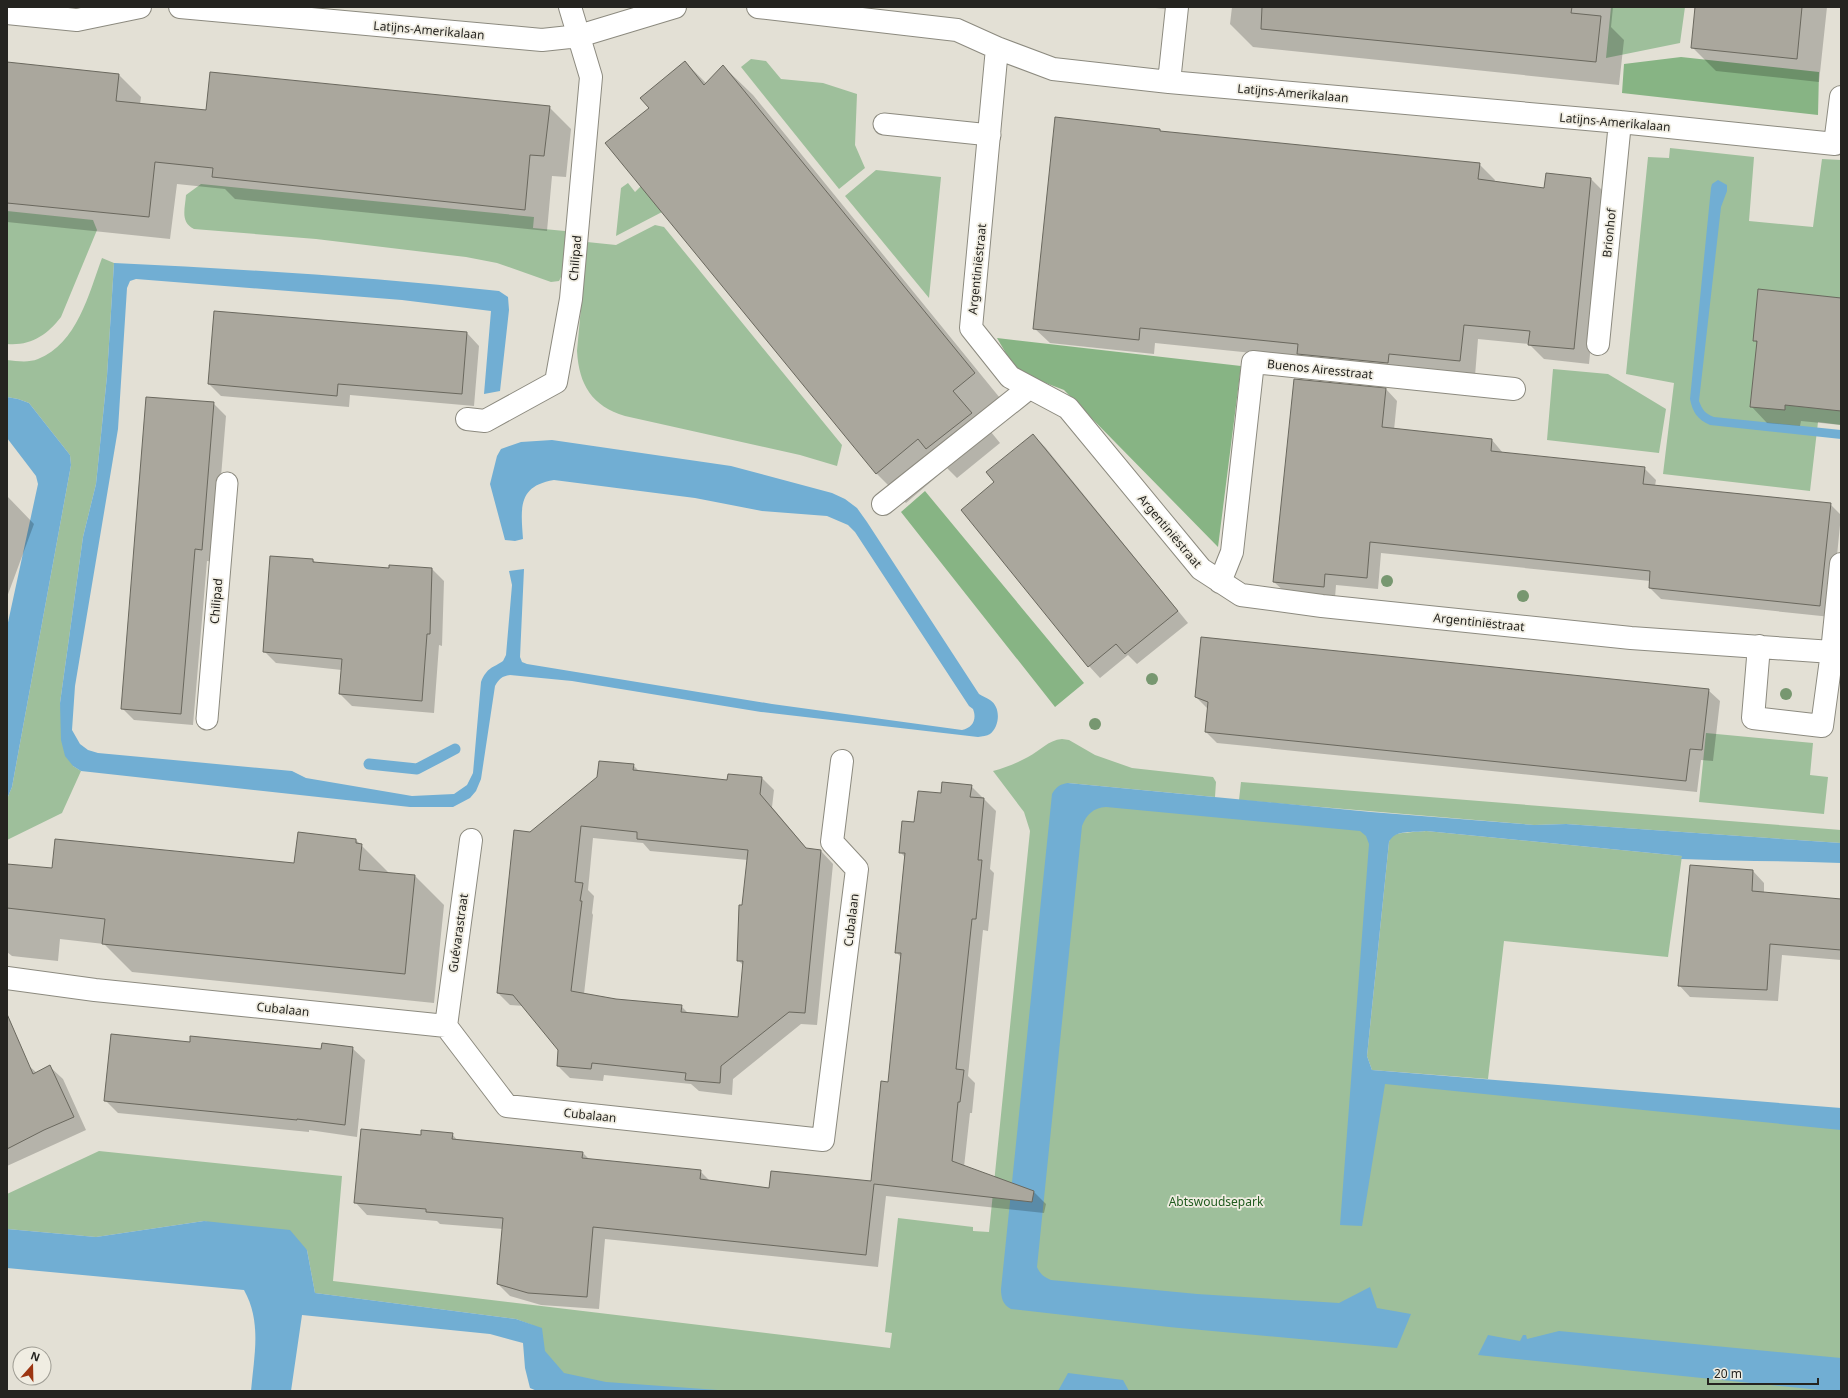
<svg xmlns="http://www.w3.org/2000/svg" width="1848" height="1398" viewBox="0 0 1848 1398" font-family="'Noto Sans',sans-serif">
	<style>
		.green { fill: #9ebf9b }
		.forest { fill: #87b484 }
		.water { fill: #71aed3 }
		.shadow { fill: #0003; fill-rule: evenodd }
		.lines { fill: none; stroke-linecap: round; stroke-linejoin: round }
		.stream { stroke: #71aed3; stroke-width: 11 }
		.building { fill: #aaa79d; stroke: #6a685e; fill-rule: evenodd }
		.lane-casing { stroke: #8c8a7f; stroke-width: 23 }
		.street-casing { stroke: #8c8a7f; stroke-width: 24 }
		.lane { stroke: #fff; stroke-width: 21 }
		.street { stroke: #fff; stroke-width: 22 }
		.tree { fill: #779770 }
		.labels { text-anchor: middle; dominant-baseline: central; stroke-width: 3.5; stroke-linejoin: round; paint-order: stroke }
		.street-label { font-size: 12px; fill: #252420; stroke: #f0ede2 }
		.park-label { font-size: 12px; fill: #1f5b1e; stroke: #f0ede2 }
	</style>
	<rect width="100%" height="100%" fill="#e3e0d5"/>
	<!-- green -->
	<path class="green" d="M1611 7H1685L1680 43 1606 58Z
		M751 59 766 61 781 79 823 83 857 94 855 145 865 168 839 189 741 67Z
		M1670 148 1754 157 1749 221 1813 227 1822 159 1841 160V425L1818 422 1810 491 1663 474 1674 383 1626 374 1648 157 1669 158Z
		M876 170 941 177 929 298 845 196Z
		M628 183 635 192 641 186 662 212 616 236 621 188Z
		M201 184 534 217 533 228 565 231 567 233 562 275 559 281 551 282 497 263 466 257 316 239 194 229C180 222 185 209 186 195Z
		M7 211 93 220 97 230 61 317C47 335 31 346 7 344Z
		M655 225 664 227 842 445 837 466 800 455 625 416C592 406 579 385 577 351L587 242 616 245Z
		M102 258 114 263 107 376 96 484 83 537 60 703 73 766 81 771 62 813 7 840V799L12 787 71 465 70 455 29 403 18 399 7 397V360C17 361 28 363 38 359 77 344 89 293 102 258Z
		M1553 369 1608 374 1666 409 1659 453 1547 440Z
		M1706 733 1813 743 1810 775 1828 777 1824 814 1699 802Z
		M1062 739 1069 740 1095 755 1132 768 1213 777 1216 782 1215 797 1068 783 1071 795 1375 821 1358 1076 1841 1120V1391H607L556 1385 532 1325 516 1319 315 1293 307 1250 204 1221 96 1237 7 1229V1194L99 1151 342 1176 333 1281 890 1348 892 1333 885 1332 898 1218 973 1227V1231L989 1232 1030 831 1024 812 993 771C1005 768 1017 763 1028 757 1040 751 1048 740 1062 739Z
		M1241 782 1841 830V843L1566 824 1534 825 1239 800Z
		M1426 831 1682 856 1668 957 1504 941 1488 1079 1372 1070 1367 1056 1389 842C1390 840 1390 838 1392 836 1396 832 1419 832 1426 831Z"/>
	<!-- forest -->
	<path class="forest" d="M1681 57 1819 72 1818 115 1622 93 1624 64Z
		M997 338 1241 366 1218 547 1064 390 1017 372Z
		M925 491 1084 683 1055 707 901 512Z"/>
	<!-- water -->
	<path class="water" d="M1718 180 1727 185V191L1721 207 1699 401C1702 409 1705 414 1714 417L1841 430V439L1710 425C1697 419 1693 413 1690 399L1711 188 1712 184Z
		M114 263C243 269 371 277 499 291L508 297 509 310 500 391 484 394 491 311 402 300 136 279 130 281 127 288 118 429 75 686 72 730 80 744 88 750 98 753 292 771 306 778 412 796 454 794 467 785 473 773 481 682C487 667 493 668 503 661L506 655 512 585 509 571 524 569 520 657 522 662 527 664 772 704 962 730C973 728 977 719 973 709L969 706 855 532 848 525 827 516 762 511 695 498 554 480C517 486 521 509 523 539L515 541 505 540 490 484 497 456 501 449 521 442 552 440 731 466 832 493 845 499 857 508 867 522 979 694C982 696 987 698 990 700 1001 707 1000 726 990 734 987 736 982 736 978 737L761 712 572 681 510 675C502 676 499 679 495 686L481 779 476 791 470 798 453 807H410L81 771 73 766 65 756 61 740 60 703 83 537 96 484 107 376Z
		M7 397 18 399 29 403 70 455 71 465 12 787 7 799V627L38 484 36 476 7 438Z
		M1068 783 1371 812 1534 825 1566 824 1841 843V863C1787 861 1734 861 1681 859L1682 856 1426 831C1413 833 1395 829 1389 842L1367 1056 1372 1070 1841 1108V1130L1385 1084 1362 1226 1340 1225 1369 844 1366 836 1360 831 1106 807C1093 808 1087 814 1082 826L1037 1267C1040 1274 1044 1277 1051 1280L1197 1294 1339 1303 1370 1287 1377 1308 1411 1314 1397 1348 1169 1327 1011 1309C1003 1305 1001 1298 1001 1289L1052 794C1056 787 1060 784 1068 783Z
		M204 1221 290 1230 307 1250 315 1293 516 1319 542 1328 545 1351 564 1373 606 1382 732 1391H537L530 1388 525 1368 523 1343 490 1334 302 1315 291 1391H251C254 1356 262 1322 244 1290L7 1268V1229L96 1237Z
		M1559 1331 1841 1358V1390L1830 1391 1478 1355 1488 1335 1520 1341 1523 1335H1526L1527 1339Z
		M1068 1373 1123 1380 1129 1391H1058Z"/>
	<!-- shadow -->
	<path class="shadow" d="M1144 7H1168L1167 9Z
		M1232 7H1613L1611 27 1624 40 1619 85 1253 47 1230 24Z
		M1696 7H1827L1819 82 1716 71 1692 47Z
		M685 62 707 84 723 66 753 95 1004 403 982 421 1000 443 957 478 947 468 906 503 876 473 650 109Z
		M7 63 119 75 141 97 140 105 207 111 549 107 571 129 566 177 552 176 547 231 235 199 225 189 177 184 170 239 7 222Z
		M1160 130 1162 132 1479 164 1495 180 1494 182 1545 189 1591 179 1606 194 1589 364 1544 359 1529 344 1478 339 1475 376 1155 343 1154 354 1050 343 1034 328Z
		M1841 299V425L1801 421 1800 426 1767 423 1751 406 1758 344 1754 340Z
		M467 333 479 346 474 406 350 395 349 407 221 396 209 384Z
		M1386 389 1397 401 1394 430 1492 440 1503 453 1644 468 1656 480 1655 486 1830 504 1841 515 1831 617 1661 599 1650 588V581L1381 553 1378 589 1336 585 1335 598 1286 593 1274 582Z
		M213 403 226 416 214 562 207 561 193 725 134 720 122 708Z
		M1033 435 1045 447 1188 623 1137 664 1128 655 1100 678 1089 666 995 482Z
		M7 496 34 524 7 597Z
		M313 560 316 563 390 569H432L444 581 442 646 439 645 434 713 352 706 340 694 342 670 276 663 264 651Z
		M1708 690 1720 701 1713 761 1701 760 1697 792 1217 743 1206 732 1208 709 1196 697Z
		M633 765 640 772 728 781 762 778 774 790 772 807 808 850 821 851 833 864 817 1025 801 1024 733 1079 732 1095 699 1091 691 1084 652 1080 604 1075 603 1081 570 1078 558 1066 559 1050 524 1006 510 1005 498 993 531 833ZM593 838 643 843 650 851 748 860 738 960 744 966 739 1019 689 1014 681 1006 616 1000 584 994 593 915 592 913 594 896 588 890Z
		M971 786 996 811 990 869 994 873 988 931 983 930 968 1076 975 1083 972 1113H970L964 1167 1034 1192 1046 1204 1044 1213 886 1196 878 1267 605 1239 599 1309 541 1305 510 1296 498 1284 503 1229 440 1224 437 1221 367 1215 355 1202 421 1136 452 1134 458 1141 583 1153 590 1160 700 1171 711 1182 770 1189 872 1182 889 1083 902 958 896 952 905 857 900 852 915 823 942 794Z
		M356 840 390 874 415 876 444 905 434 1003 132 972 104 944 60 939 58 961 12 956 7 952V865L53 869 295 864Z
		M1753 871 1764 883V893L1841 900V960L1782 955 1778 1001 1690 997 1679 985Z
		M190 1043 322 1050 352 1048 365 1060 357 1137 309 1130V1132L118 1113 105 1100Z
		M29 1066 37 1073 50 1067 63 1079 86 1130 7 1166V1076Z"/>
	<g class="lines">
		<!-- stream -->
		<path class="stream" d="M369 764 417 769 455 749"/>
	</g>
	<!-- building -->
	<path class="building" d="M1262 7H1572L1571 13 1601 16 1596 62 1261 29Z
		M1695 7H1802L1797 59 1691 48Z
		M685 61 704 85 723 65 975 373 953 391 972 413 926 449 918 439 876 474 605 143 649 108 640 98Z
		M7 62 119 74 116 101 206 110 210 72 550 106 544 156 530 155 525 210 212 177 213 168 155 162 149 217 7 203Z
		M1055 117 1160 129V131L1480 163 1478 179 1544 188 1546 173 1591 178 1574 349 1528 345 1530 331 1464 325 1460 361 1389 354 1388 363 1297 354 1298 344 1140 328 1139 340 1033 329Z
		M1758 289 1841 298V411L1785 405V410L1750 407 1757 341H1753Z
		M214 311 467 332 462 394 338 384 337 396 208 384Z
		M1294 379 1386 388 1382 427 1492 439 1491 451 1645 467 1643 484 1831 503 1820 606 1649 588 1650 571 1370 542 1367 578 1325 574 1324 587 1273 582Z
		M146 397 214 402 202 550 195 549 181 714 121 709Z
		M1033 434 1178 611 1125 654 1116 644 1088 667 961 510 994 482 986 472Z
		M270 556 313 559V562L389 568V565L432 568 430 634H427L422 701 339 694 342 659 263 652Z
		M1201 637 1709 689 1702 750 1690 749 1686 781 1205 732 1208 702 1195 697Z
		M599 761 634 764 633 770 727 780 728 774 762 777 760 794 806 848 821 850 805 1013 789 1012 721 1066 720 1083 685 1080 686 1073 592 1063 591 1069 557 1066 558 1050 513 995 497 993 514 830 530 832 597 777ZM581 826 637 832V839L748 850 742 905H739L737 961H743L738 1017 681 1012 682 1005 616 999 571 991 582 901H580L583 883 575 882Z
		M942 782 972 785 970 797 984 798 978 860H982L976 919H972L956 1069 964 1070 960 1102H958L952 1161 1034 1191 1032 1202 874 1184 866 1255 593 1227 587 1297 528 1293 497 1284 503 1218 426 1212V1209L354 1203 361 1129 421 1135V1130L453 1133 452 1139 583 1152 582 1158 701 1170 700 1179 769 1188 771 1171 871 1181 881 1081 888 1082 901 953H895L905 853H899L902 821 914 822 918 791 941 793Z
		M298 832 356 839V843L362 844 359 870 415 875 405 974 102 944 105 919 7 908V864L52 868 55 839 294 863Z
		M1690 865 1753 870 1752 891 1841 899V950L1770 944 1767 990 1678 986Z
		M7 1014 33 1074 50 1065 74 1117 44 1130 7 1149Z
		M111 1034 190 1042V1036L321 1049 322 1043 353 1047 345 1125 297 1119V1120L104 1101Z"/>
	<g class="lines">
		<defs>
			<path id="lane" d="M884 124 990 135
				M207 719 227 483"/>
			<path id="street" d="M180 7 542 40 579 36 675 7
				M758 7 957 30 997 48 1053 69 1169 82 1620 122 1835 144 1841 97
				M7 13 77 20 140 7
				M997 48 971 328 1010 377 1068 408 1201 569 1241 595 1322 606 1631 638 1832 652 1841 564
				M1169 82 1177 7
				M1598 344 1620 122
				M467 419 485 421 556 382 571 299 591 77 570 7
				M883 504 1029 388
				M1220 582 1232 552 1253 362 1514 389
				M1759 646 1753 718 1822 726 1832 652
				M7 978 95 990 446 1026 507 1106 823 1140 857 869 832 842 842 761
				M446 1026 471 840"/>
		</defs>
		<!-- lane casing -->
		<use href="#lane" class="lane-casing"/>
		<!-- street casing -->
		<use href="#street" class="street-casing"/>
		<!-- lane -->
		<use href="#lane" class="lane"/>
		<!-- street -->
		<use href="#street" class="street"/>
	</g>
	<!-- trees -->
	<g class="tree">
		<circle cx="1387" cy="581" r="6"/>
		<circle cx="1523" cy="596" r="6"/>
		<circle cx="1152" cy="679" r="6"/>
		<circle cx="1786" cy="694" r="6"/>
		<circle cx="1095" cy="724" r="6"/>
	</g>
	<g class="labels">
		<!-- street labels -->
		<g class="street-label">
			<text transform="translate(429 30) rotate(5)">Latijns-Amerikalaan</text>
			<text transform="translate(1293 93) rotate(5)">Latijns-Amerikalaan</text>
			<text transform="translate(1615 122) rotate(5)">Latijns-Amerikalaan</text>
			<text transform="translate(1609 233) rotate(-84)">Brionhof</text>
			<text transform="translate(575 258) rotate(-85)">Chilipad</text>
			<text transform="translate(977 269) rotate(-84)">Argentiniëstraat</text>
			<text transform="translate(1320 369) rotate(6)">Buenos Airesstraat</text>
			<text transform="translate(1170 531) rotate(50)">Argentiniëstraat</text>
			<text transform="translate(216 601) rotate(-85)">Chilipad</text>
			<text transform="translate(1479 622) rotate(6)">Argentiniëstraat</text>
			<text transform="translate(851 920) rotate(-83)">Cubalaan</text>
			<text transform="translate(458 933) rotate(-82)">Guévarastraat</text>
			<text transform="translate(283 1009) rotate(6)">Cubalaan</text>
			<text transform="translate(590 1115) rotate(6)">Cubalaan</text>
		</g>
		<!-- park labels -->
		<g class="park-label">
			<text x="1216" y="1201">Abtswoudsepark</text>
		</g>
	</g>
	<!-- border -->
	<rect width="1848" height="1398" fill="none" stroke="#252420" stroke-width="16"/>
	<!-- north arrow -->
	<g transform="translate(32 1366) rotate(20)"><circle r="19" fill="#f0ede2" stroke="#9f9d94"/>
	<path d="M0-3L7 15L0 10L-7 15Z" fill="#9c3511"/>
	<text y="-6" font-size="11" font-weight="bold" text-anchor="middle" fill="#252420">N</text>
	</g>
	<!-- scale -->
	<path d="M1708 1378v6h110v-6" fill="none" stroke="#252420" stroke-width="2"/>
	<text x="1714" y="1378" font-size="12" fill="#252420" stroke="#f0ede2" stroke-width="3" paint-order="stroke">20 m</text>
</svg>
